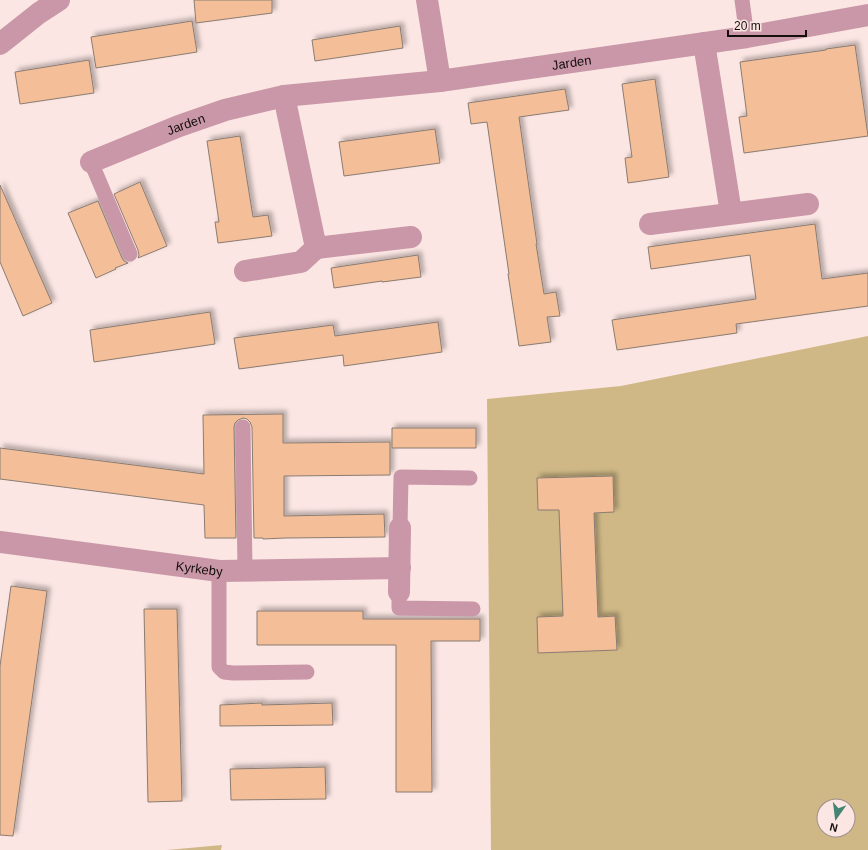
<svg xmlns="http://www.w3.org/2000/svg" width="868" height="850" viewBox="0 0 868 850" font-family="Arial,sans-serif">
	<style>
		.green { fill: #cfb886; fill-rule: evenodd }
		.building { fill: #f3be98; stroke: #8b7c72; filter: url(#shadow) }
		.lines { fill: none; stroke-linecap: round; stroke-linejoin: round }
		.lane { stroke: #c997a8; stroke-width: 15 }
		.street { stroke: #c997a8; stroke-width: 22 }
		.labels { text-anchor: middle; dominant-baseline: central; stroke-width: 3.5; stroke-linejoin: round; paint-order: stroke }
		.street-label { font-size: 13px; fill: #140e0d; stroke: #fbe6e3 }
	</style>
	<defs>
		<filter id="shadow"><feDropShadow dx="3.5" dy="-3.5" stdDeviation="2" flood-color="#0004"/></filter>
	</defs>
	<rect width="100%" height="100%" fill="#fbe6e3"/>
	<!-- green -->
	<path class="green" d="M868 336V850H491L487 399 621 386ZM824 806H848V830H824Z
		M222 845 221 850H167Z"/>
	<!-- building -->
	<path class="building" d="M194 0H272V13L196 23Z
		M192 21 197 52 96 68 91 37Z
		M400 26 403 48 315 61 312 40Z
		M855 45 868 136 744 153 739 117 747 116 740 62 826 50V49Z
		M89 60 94 93 20 104 15 72Z
		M655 79 669 177 628 183 625 158 632 157 622 84Z
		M565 89 569 110 519 117 537 244H536L544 294 556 292 560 316 547 317 551 342 519 346 508 274H509L487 122 471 124 468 103Z
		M435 129 440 163 344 176 339 142Z
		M240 136 253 217 268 215 272 236 218 243 215 222H219L207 141Z
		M140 182 167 246 138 258 139 255 138 250 114 194Z
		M0 185 52 303 23 316 0 262Z
		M98 201 122 258 124 261 128 263 115 268 116 269 96 278 68 213Z
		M815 224 822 279 868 273V306L736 324 737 333 617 350 612 320 756 299 750 255 651 269 648 247Z
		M418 255 421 277 382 282V281L334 288 331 268Z
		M210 312 215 344 94 362 90 330Z
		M438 322 442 352 344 366 343 355 239 369 234 338 333 325 335 336Z
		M283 414V443L390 442V475L284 476V516L384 514 385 537 285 538 263 539V538H254L252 427 250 422 247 419 243 418 238 420 235 423 234 427 236 538H205L204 505 0 479V448L204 474 203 415Z
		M392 428H476V448H392Z
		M613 476 614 512 594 513 598 617 615 616 617 650 538 653 537 617 563 616 559 510H538L537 478Z
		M11 586 47 591 13 836 0 835V666Z
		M144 609H177L182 801 148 802Z
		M257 611H363V619H480V641H431L432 792H396V645H257Z
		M262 703V705L332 703 333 725 220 726V705Z
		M325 767 326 799 231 800 230 769Z"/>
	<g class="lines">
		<!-- lane -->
		<path class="lane" d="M742 0 747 37
			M91 162 130 254
			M243 427 245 571
			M400 528 401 477 470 478
			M219 571V667L224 672 233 673 307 672
			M399 592V608L473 609"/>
		<!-- street -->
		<g class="street">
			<path d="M427 0 440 81"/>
			<path d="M704 43 731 213"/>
			<path d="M0 44 39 13 59 0"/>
			<path d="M284 96 316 248 411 237"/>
			<path id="s1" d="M91 162 179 126 225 110 284 96 440 81 747 37 868 15"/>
			<path d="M650 224 808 204"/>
			<path d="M245 271 301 262 316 248"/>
			<path id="s2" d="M0 542 219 571 400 568"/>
			<path d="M399 592 400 528"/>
		</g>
	</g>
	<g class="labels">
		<!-- street labels -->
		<g class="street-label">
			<text stroke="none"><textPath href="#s1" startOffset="494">Jarden</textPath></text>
			<text stroke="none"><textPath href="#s1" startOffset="102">Jarden</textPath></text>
			<text stroke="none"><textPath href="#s2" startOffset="201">Kyrkeby</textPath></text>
		</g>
	</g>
	<!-- north arrow -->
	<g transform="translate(836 818) rotate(194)"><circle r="19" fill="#fbe6e3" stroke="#9f908d"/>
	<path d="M0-3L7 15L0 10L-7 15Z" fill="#438474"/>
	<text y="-6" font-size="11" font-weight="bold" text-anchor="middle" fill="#140e0d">N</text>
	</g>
	<!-- scale -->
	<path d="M728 30v6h78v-6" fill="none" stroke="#140e0d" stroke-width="2"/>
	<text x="734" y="30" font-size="12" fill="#140e0d" stroke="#fbe6e3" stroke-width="3" paint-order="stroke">20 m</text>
</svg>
